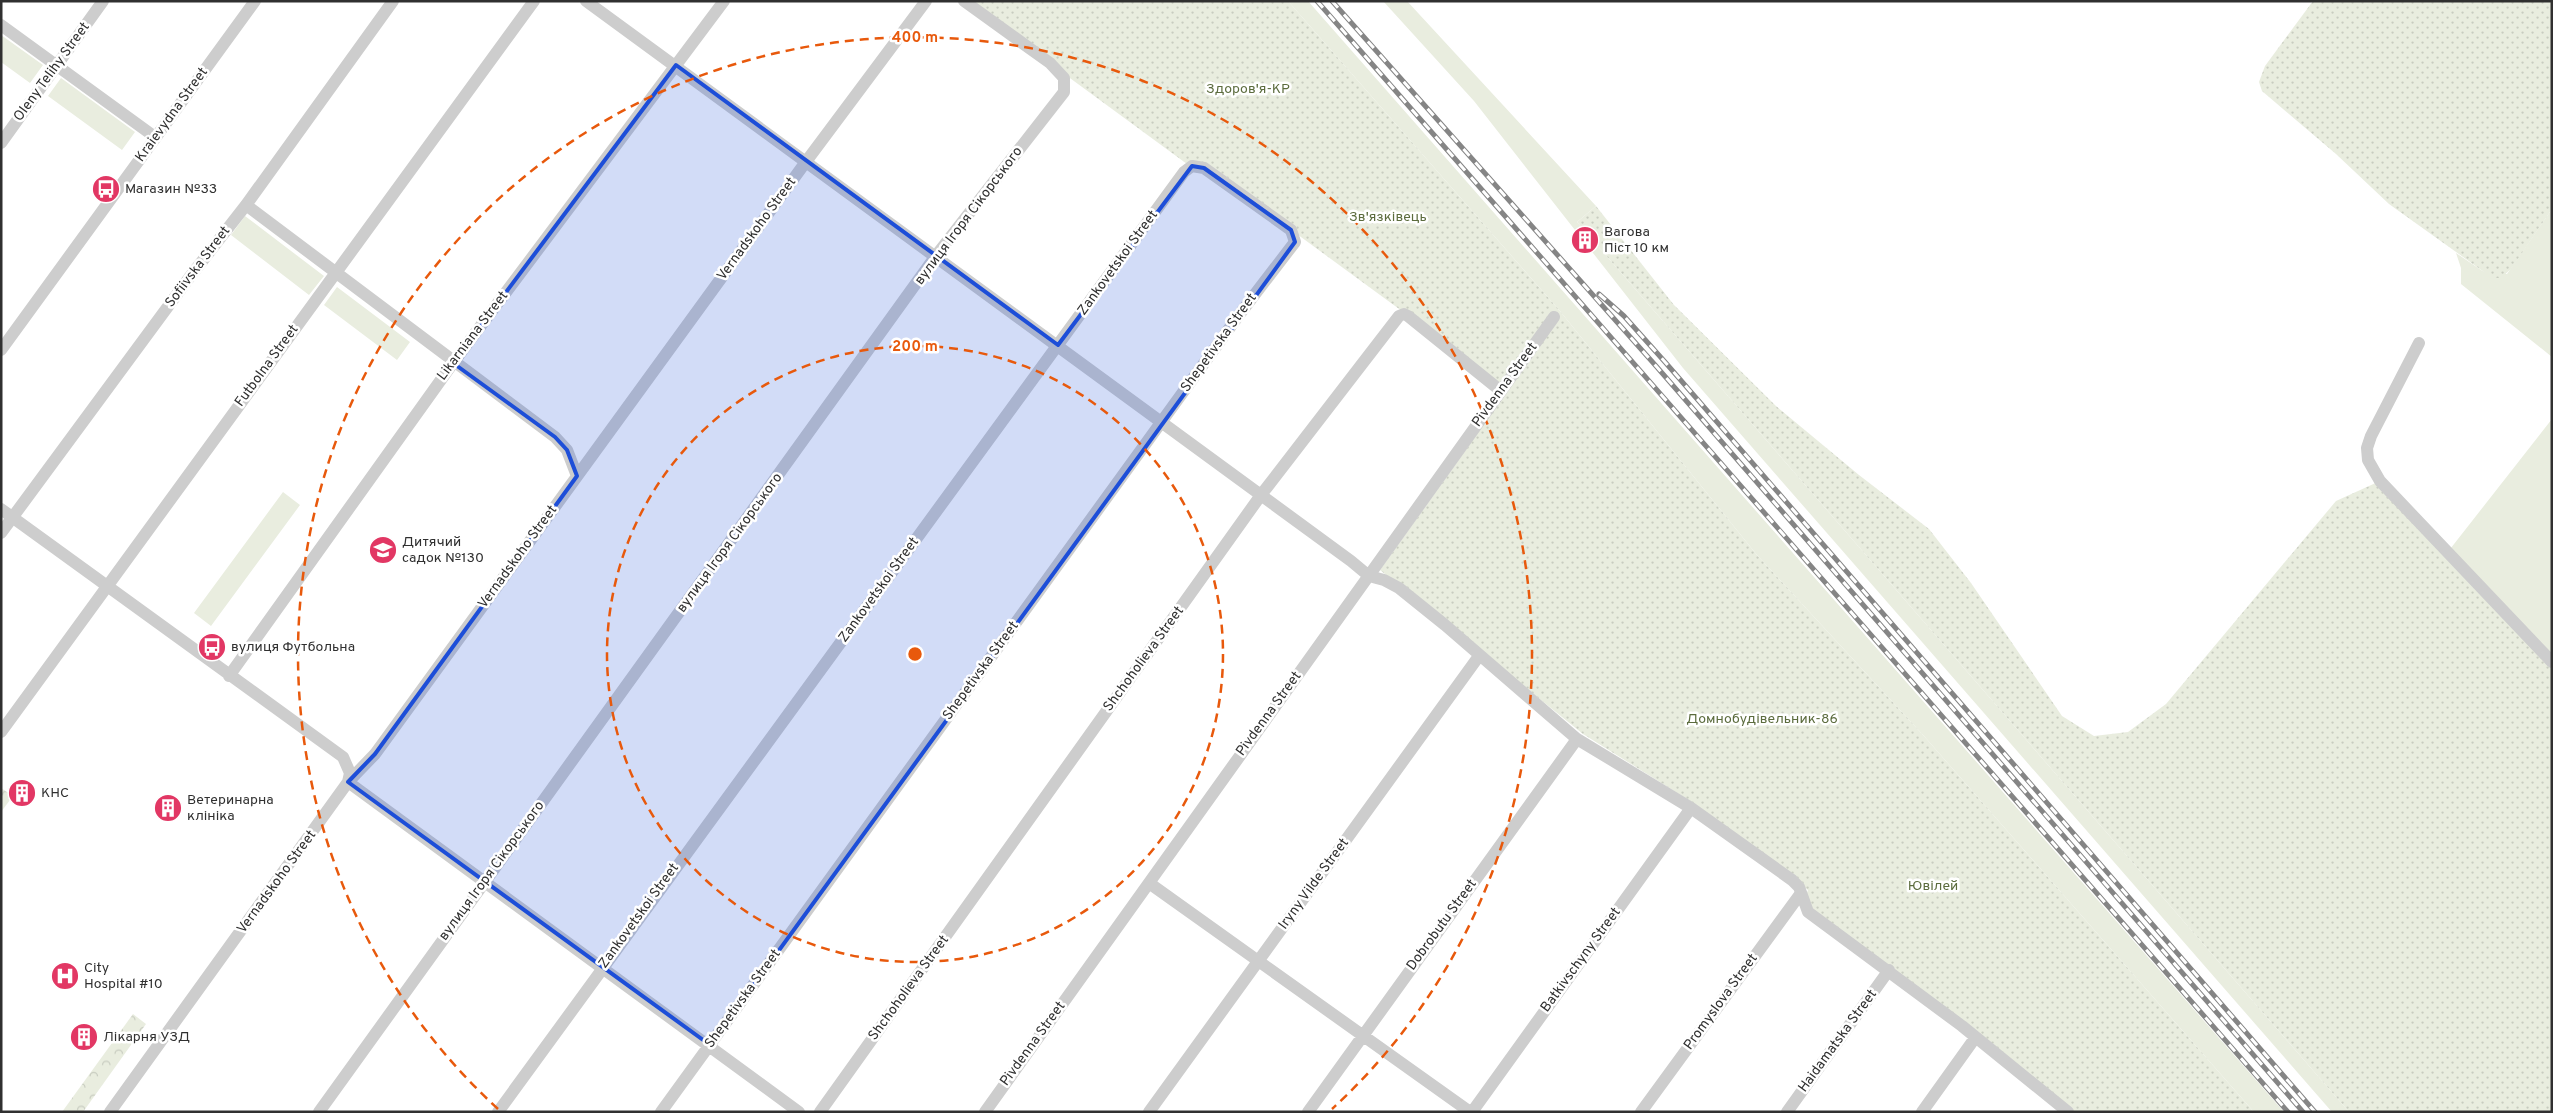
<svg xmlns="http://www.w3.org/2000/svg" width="2553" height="1113" viewBox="0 0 2553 1113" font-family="Overpass,sans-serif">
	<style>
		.green { fill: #e9eddf }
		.forest { fill: url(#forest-crowns) }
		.garden { fill: url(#garden-dots) }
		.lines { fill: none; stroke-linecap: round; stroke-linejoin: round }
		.minor { stroke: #cdcdcd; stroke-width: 12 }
		.rail-casing { stroke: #858585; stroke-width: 5 }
		.rail { stroke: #fff; stroke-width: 3; stroke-dasharray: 9; stroke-linecap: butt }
		.marked { fill: #1d4ed8; fill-opacity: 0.2; stroke: #1d4ed8; stroke-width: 4; stroke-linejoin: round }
		.ring { fill: none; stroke: #e8590c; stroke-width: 2.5; stroke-dasharray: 9 6 }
		.labels { text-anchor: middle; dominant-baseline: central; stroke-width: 5; stroke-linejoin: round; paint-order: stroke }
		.street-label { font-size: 14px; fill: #303030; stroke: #fff }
		.park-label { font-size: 14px; fill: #5c6c3e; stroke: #fff }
		.poi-label { font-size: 14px; fill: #303030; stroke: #fff; text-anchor: start }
		.centre { fill: #e8590c; stroke: #fff; stroke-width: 2.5 }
		.ring-label { font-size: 15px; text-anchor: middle; font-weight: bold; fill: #e8590c; stroke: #fff; stroke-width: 5; stroke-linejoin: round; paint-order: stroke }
	</style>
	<defs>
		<pattern id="forest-crowns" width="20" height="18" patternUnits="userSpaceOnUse" patternTransform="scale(1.25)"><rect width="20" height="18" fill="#e9eddf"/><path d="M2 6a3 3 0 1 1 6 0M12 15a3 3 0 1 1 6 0" fill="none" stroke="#c8ccc0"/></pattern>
		<pattern id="garden-dots" width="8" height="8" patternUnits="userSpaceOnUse" patternTransform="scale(1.25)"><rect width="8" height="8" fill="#e9eddf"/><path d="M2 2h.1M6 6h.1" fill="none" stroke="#c8ccc0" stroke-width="1.8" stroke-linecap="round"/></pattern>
	</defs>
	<rect width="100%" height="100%" fill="#fff"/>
	<!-- green -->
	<path class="green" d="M1288 1H1308L2284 1112H2254L1924 736 1757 555 1560 311Z
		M1383 1H1407L1596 206 1577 222 2349 1112H2332L1683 368 1474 101Z
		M1 35 43 65 30 83 1 62Z
		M61 78 135 132 122 150 48 96Z
		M2552 209V357L2461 284V268L2456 253 2484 272 2507 274Z
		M245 216 324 276 309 295 231 235Z
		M337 287 410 342 397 360 324 305Z
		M2552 419V662L2447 553Z
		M283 492 300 505 211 626 194 613Z"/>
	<!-- forest -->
	<path class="forest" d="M1 788 13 796 1 812Z
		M133 1014 146 1024 83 1112H62Z"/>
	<!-- garden -->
	<path class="garden" d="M965 1H1288L1560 311 1757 555 1924 736 2254 1112H2070L1808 910 1804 900 1808 890 1695 804 1583 734 1380 570 1468 447 1501 390 1406 314 1204 166 1187 164Z
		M2313 1H2552V209L2511 269 2501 278H2493L2484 272 2389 204 2336 154 2262 91 2259 82 2265 66Z
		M1596 206 1674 305 1776 406 1859 475 1929 529 1971 583 2062 716 2094 736 2128 732 2166 704 2336 501 2380 481 2552 662V1112H2349L1577 222Z"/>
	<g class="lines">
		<!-- minor -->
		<path class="minor" d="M586 1 1351 561 1369 576 1384 580 1399 588 1445 625 1577 739 1691 808 1792 880 1799 887 1808 912 1962 1026 2068 1112
			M1 25 155 137
			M1 143 103 1
			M246 205 555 437 567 450 577 476
			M2419 343 2371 436 2367 448 2368 460 2380 481 2552 662
			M1 350 255 1
			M1 509 343 757 350 773 348 782
			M1 533 189 278 246 205 393 1
			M229 676 453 363 724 1
			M1 732 534 1
			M348 782 799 1112
			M1149 883 1470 1112
			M110 1112 348 782 375 754 805 163 926 1
			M319 1112 935 257 1064 92V78L1050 63 964 1
			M498 1112 1184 172 1192 166 1204 168 1291 230 1295 242 1239 315 661 1112
			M820 1112 1261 495 1399 316 1404 314 1408 316 1501 391
			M985 1112 1554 317
			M1149 1112 1479 656
			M1308 1112 1577 739
			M1472 1112 1691 808
			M1641 1112 1801 893
			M1787 1112 1889 970
			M1922 1112 1975 1038"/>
		<defs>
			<path id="rail" d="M1317 1 2288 1112
				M1332 1 1656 366 2303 1112
				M1599 294 1624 316 1665 362 2315 1112"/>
		</defs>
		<!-- rail casing -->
		<use href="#rail" class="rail-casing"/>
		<!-- rail -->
		<use href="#rail" class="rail"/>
	</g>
	<!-- marked area -->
	<path class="marked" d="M676 65 1058 345 1192 166 1204 168 1291 230 1295 242 710 1045 348 782 375 754 577 476 567 450 555 437 453 363Z"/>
	<!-- distance rings -->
	<g class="ring">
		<circle cx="915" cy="654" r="308"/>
		<path d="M498 1109A617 617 0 1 1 1332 1109"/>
	</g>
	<!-- icons -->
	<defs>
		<symbol id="bus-disc" viewBox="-11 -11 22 22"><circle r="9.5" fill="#e23764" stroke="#fff"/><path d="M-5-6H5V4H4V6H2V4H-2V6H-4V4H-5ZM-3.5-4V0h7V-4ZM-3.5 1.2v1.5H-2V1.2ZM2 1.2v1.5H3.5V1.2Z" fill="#fff"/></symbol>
		<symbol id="building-disc" viewBox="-11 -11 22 22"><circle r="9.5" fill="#e23764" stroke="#fff"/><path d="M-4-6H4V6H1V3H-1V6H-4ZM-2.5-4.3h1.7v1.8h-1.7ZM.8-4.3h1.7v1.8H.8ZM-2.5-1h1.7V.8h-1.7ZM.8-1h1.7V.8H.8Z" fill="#fff"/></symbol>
		<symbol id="school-disc" viewBox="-11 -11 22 22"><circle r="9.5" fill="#e23764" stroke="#fff"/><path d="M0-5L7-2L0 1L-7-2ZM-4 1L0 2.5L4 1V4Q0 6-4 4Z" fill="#fff"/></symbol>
		<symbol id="hospital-disc" viewBox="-11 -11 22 22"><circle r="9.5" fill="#e23764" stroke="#fff"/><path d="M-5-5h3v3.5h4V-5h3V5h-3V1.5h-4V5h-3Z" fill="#fff"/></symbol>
	</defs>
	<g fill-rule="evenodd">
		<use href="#bus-disc" x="90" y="173" width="32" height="32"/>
		<use href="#building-disc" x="1569" y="224" width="32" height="32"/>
		<use href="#school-disc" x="367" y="534" width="32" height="32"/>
		<use href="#bus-disc" x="196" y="631" width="32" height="32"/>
		<use href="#building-disc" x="6" y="777" width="32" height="32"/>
		<use href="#building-disc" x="152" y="792" width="32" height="32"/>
		<use href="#hospital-disc" x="49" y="960" width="32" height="32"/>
		<use href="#building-disc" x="68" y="1021" width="32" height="32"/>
	</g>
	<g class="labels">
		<!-- street labels -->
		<g class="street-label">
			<text transform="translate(52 72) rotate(-54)">Oleny Telihy Street</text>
			<text transform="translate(172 115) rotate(-54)">Kraievydna Street</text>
			<text transform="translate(969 216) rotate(-53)">вулиця Ігоря Сікорського</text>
			<text transform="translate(757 229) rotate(-54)">Vernadskoho Street</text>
			<text transform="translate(1118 263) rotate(-54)">Zankovetskoi Street</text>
			<text transform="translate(198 267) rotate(-53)">Sofiivska Street</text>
			<text transform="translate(473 336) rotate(-53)">Likarniana Street</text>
			<text transform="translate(1219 343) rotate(-54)">Shepetivska Street</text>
			<text transform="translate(267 366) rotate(-54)">Futbolna Street</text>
			<text transform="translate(1505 385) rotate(-54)">Pivdenna Street</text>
			<text transform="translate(730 543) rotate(-54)">вулиця Ігоря Сікорського</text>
			<text transform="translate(518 557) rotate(-54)">Vernadskoho Street</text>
			<text transform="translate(879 590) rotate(-54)">Zankovetskoi Street</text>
			<text transform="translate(1144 659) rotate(-54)">Shchoholieva Street</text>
			<text transform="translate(981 671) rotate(-54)">Shepetivska Street</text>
			<text transform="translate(1269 714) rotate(-54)">Pivdenna Street</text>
			<text transform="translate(492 871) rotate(-54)">вулиця Ігоря Сікорського</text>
			<text transform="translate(277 882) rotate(-54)">Vernadskoho Street</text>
			<text transform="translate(1314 884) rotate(-54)">Iryny Vilde Street</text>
			<text transform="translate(639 916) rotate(-54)">Zankovetskoi Street</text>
			<text transform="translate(1442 925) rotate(-54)">Dobrobutu Street</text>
			<text transform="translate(1581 960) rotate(-54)">Batkivschyny Street</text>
			<text transform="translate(909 988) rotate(-54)">Shchoholieva Street</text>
			<text transform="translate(743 999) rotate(-54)">Shepetivska Street</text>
			<text transform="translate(1721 1002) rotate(-54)">Promyslova Street</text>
			<text transform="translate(1838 1041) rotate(-54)">Haidamatska Street</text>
			<text transform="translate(1033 1044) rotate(-54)">Pivdenna Street</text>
		</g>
		<!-- park labels -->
		<g class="park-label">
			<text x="1248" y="89">Здоров'я-КР</text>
			<text x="1388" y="217">Зв'язківець</text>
			<text x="1762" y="719">Домнобудівельник-86</text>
			<text x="1933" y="886">Ювілей</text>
		</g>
		<!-- poi labels -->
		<g class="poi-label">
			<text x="125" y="189">Магазин №33</text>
			<text x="1604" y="232">Вагова<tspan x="1604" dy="16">Піст 10 км</tspan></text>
			<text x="402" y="542">Дитячий<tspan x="402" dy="16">садок №130</tspan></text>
			<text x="231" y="647">вулиця Футбольна</text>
			<text x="41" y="793">КНС</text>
			<text x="187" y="800">Ветеринарна<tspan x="187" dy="16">клініка</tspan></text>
			<text x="84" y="968">City<tspan x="84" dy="16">Hospital #10</tspan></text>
			<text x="103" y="1037">Лікарня УЗД</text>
		</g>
	</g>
	<circle cx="915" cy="654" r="8" class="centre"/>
	<g class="ring-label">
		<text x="915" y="42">400 m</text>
		<text x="915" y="351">200 m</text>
	</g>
	<!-- border -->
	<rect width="2553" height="1113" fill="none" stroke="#303030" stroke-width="5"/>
</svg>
